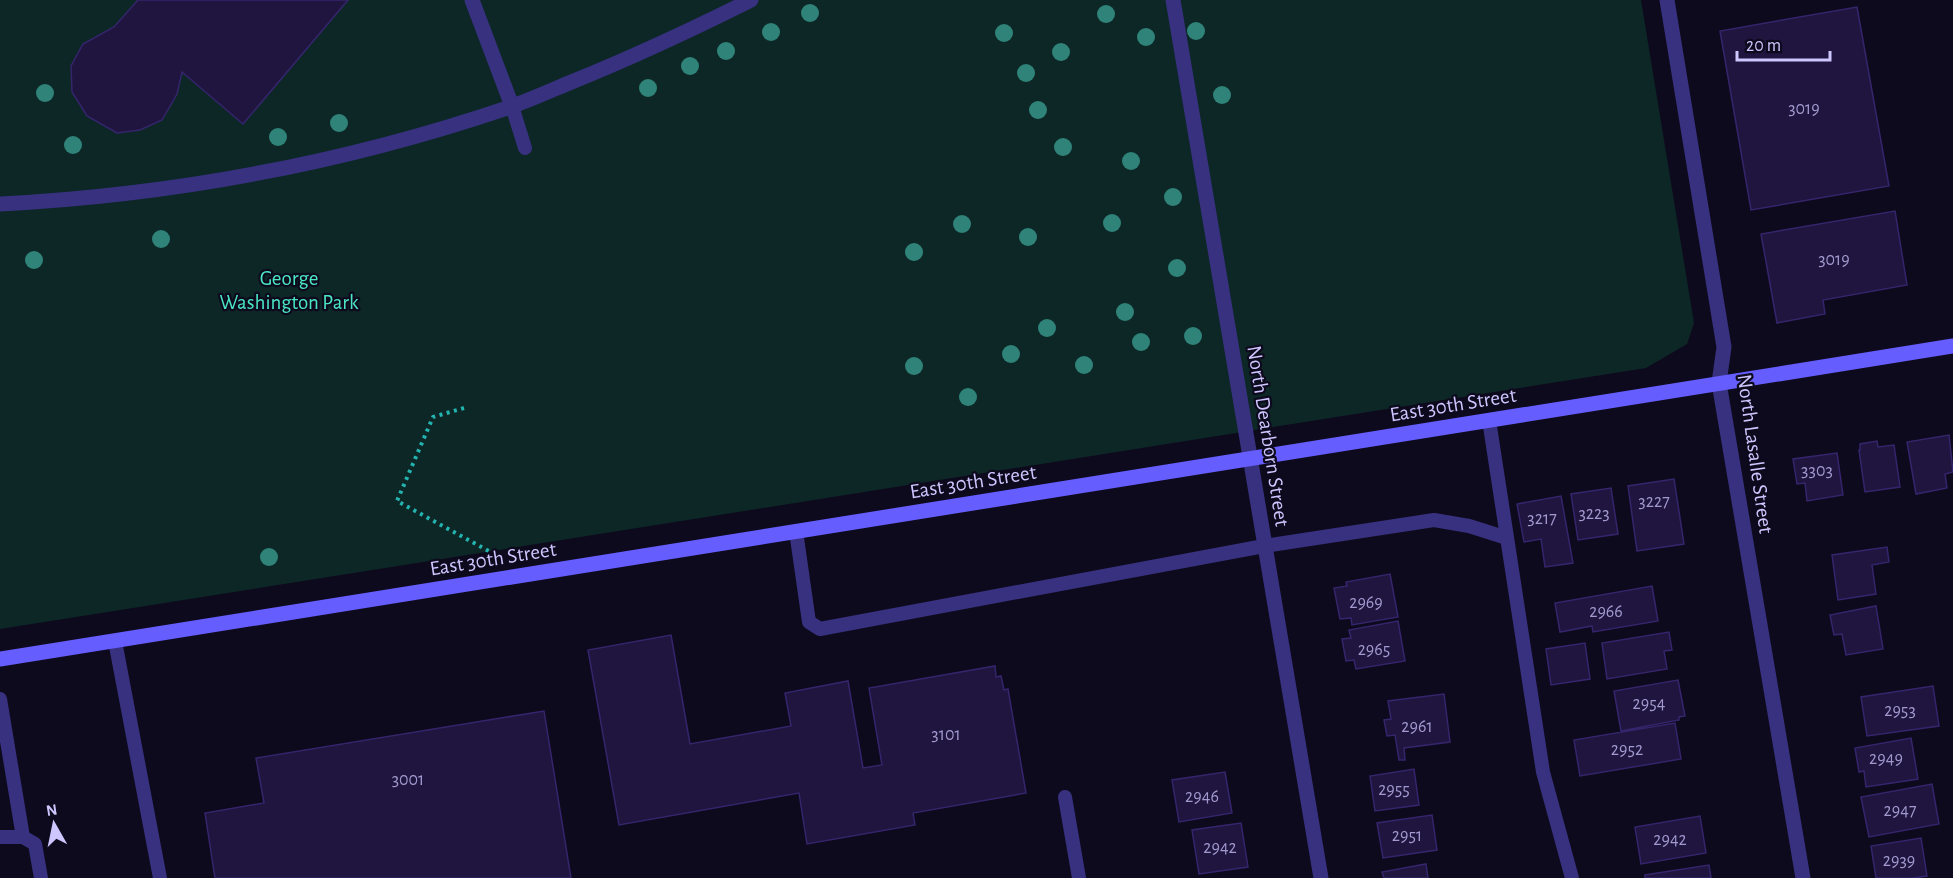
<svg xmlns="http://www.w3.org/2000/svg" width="1953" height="878" viewBox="0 0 1953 878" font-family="'Alegreya Sans',sans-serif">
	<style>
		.green { fill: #0d2727 }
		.building { fill: #1f153f; stroke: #35256c; stroke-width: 1.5 }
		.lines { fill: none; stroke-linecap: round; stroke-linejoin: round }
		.path { stroke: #24b4b0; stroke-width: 4; stroke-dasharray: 3 4.5; stroke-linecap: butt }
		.lane { stroke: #37317f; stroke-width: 14 }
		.street { stroke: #37317f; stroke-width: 15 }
		.secondary { stroke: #665dff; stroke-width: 15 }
		.tree { fill: #2f8379 }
		.labels { text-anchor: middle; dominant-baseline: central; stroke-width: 4.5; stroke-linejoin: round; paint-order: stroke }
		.number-label { font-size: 18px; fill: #a29acf }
		.park-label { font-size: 21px; fill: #4ae6c4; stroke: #0e0a1d }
		.street-label { font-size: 21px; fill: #cec6ff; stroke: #0e0a1d }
	</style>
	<rect width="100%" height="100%" fill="#0e0a1d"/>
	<!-- green -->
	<path class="green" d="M0 0H1641L1694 323 1687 344 1646 368 0 629Z"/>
	<!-- building -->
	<path class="building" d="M138 0H348L243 124 182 72 177 94 162 120 140 130 117 133 87 116 72 92 71 66 83 44 114 27Z
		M1857 7 1889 186 1751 210 1720 31Z
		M1895 211 1907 285 1823 300 1825 314 1777 323 1761 234Z
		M1949 435 1953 472 1945 474 1947 488 1916 494 1907 442Z
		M1877 441 1878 447 1894 445 1900 487 1865 492 1859 450H1860V444Z
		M1837 453 1843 495 1807 501 1805 483 1797 484 1793 459Z
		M1674 479 1684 544 1637 551 1628 486Z
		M1611 488 1618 534 1578 540 1571 494Z
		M1561 496 1573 563 1545 567 1541 539 1524 542 1517 504Z
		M1887 547 1889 562 1872 565 1876 594 1838 600 1832 555Z
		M1390 574 1398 617 1352 625 1351 618 1340 619 1334 588 1347 586 1346 582Z
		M1652 586 1658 621 1593 632 1592 626 1560 632 1555 603Z
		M1876 606 1883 649 1846 655 1842 634 1834 635 1830 615Z
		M1398 621 1405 661 1356 669 1354 660 1346 661 1342 639 1351 638 1349 630Z
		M1669 632 1672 650 1664 651 1667 669 1607 679 1602 643Z
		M671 635 690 744 791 726 785 693 848 681 863 768 882 765 869 688 995 666 996 677 1001 676 1004 690 1008 689 1026 793 913 813 915 825 807 844 799 793 619 825 588 650Z
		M1585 643 1590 679 1551 685 1546 649Z
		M1678 680 1685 716 1679 717V720L1621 731 1614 691Z
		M1933 686 1939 726 1867 736 1861 697Z
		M1444 694 1450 742 1404 748 1405 760H1399L1395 735 1387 736 1384 720 1391 719 1388 701Z
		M544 711 571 878H215L205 813 264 803 256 758Z
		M1675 723 1681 759 1580 776 1574 740Z
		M1911 738 1918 779 1866 787 1864 771 1859 772 1855 748Z
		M1414 769 1419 805 1375 811 1370 776Z
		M1225 772 1232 813 1179 822 1172 780Z
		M1932 784 1939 824 1869 837 1861 797Z
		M1432 815 1437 850 1383 858 1377 823Z
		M1700 816 1706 853 1641 864 1635 827Z
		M1241 823 1248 867 1199 874 1192 830Z
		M1921 838 1927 876 1913 878H1876L1871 846Z
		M1426 864 1428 878H1384L1382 872Z
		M1709 865 1711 878H1645V875Z"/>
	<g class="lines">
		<!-- path -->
		<path class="path" d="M464 408 433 417 397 501 496 555"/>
		<!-- lane -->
		<path class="lane" d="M512 106 525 148
			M1489 420 1543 772 1572 878
			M796 531 809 622 820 629 1264 546 1434 520 1469 526 1507 538
			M115 641 160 878
			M0 699 23 837
			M1065 797 1079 878
			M0 837H23L35 844 41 878"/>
		<!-- street -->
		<path class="street" d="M472 0 512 106
			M1173 0 1321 878
			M1667 0 1724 347 1719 383 1803 878
			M0 204C174 195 345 163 510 107 530 100 550 91 569 83 631 58 691 30 751 0"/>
		<!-- secondary -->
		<path class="secondary" d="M0 659 1953 346"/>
	</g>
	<!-- trees -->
	<g class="tree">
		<circle cx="810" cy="13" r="9"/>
		<circle cx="1106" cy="14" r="9"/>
		<circle cx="1196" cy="31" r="9"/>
		<circle cx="771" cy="32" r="9"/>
		<circle cx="1004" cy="33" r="9"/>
		<circle cx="1146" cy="37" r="9"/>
		<circle cx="726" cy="51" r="9"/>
		<circle cx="1061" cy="52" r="9"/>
		<circle cx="690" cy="66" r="9"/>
		<circle cx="1026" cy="73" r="9"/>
		<circle cx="648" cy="88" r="9"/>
		<circle cx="45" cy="93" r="9"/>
		<circle cx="1222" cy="95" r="9"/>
		<circle cx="1038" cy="110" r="9"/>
		<circle cx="339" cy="123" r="9"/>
		<circle cx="278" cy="137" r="9"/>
		<circle cx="73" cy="145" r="9"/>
		<circle cx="1063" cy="147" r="9"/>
		<circle cx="1131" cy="161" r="9"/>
		<circle cx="1173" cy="197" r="9"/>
		<circle cx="1112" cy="223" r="9"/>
		<circle cx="962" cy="224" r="9"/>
		<circle cx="1028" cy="237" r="9"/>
		<circle cx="161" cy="239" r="9"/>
		<circle cx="914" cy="252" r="9"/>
		<circle cx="34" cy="260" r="9"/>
		<circle cx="1177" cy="268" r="9"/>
		<circle cx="1125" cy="312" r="9"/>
		<circle cx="1047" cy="328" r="9"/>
		<circle cx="1193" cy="336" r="9"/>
		<circle cx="1141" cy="342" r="9"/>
		<circle cx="1011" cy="354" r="9"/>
		<circle cx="1084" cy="365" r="9"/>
		<circle cx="914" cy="366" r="9"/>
		<circle cx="968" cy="397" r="9"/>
		<circle cx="269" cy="557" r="9"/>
	</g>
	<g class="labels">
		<!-- number labels -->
		<g class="number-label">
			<text x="1804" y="109">3019</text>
			<text x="1834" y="260">3019</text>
			<text x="1817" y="471">3303</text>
			<text x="1654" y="502">3227</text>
			<text x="1594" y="514">3223</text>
			<text x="1542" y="519">3217</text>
			<text x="1366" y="603">2969</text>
			<text x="1606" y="612">2966</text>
			<text x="1374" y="650">2965</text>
			<text x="1649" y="704">2954</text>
			<text x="1900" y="711">2953</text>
			<text x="1417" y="727">2961</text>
			<text x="946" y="735">3101</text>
			<text x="1627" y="750">2952</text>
			<text x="1886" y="759">2949</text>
			<text x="408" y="780">3001</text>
			<text x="1394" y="790">2955</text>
			<text x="1202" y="797">2946</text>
			<text x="1900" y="811">2947</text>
			<text x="1407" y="836">2951</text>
			<text x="1670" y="840">2942</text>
			<text x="1220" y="848">2942</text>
			<text x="1899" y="861">2939</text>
		</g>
		<!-- park labels -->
		<g class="park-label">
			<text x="289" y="278">George<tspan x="289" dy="24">Washington Park</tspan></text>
		</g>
		<!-- street labels -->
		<g class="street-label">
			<text transform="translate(1453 405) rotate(-9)">East 30th Street</text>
			<text transform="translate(1268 436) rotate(81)">North Dearborn Street</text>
			<text transform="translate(1755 454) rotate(82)">North Lasalle Street</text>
			<text transform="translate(973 482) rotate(-9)">East 30th Street</text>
			<text transform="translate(493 559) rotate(-9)">East 30th Street</text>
		</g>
	</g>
	<!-- north arrow -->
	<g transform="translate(54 824) rotate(351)" stroke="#0e0a1d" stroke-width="4.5" paint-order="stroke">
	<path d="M0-4.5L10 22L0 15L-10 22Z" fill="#cec6ff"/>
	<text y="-9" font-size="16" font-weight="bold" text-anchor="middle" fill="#cec6ff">N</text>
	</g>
	<!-- scale -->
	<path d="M1737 51v9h93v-9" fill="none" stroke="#cec6ff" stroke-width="3"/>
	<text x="1746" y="51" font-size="18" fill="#cec6ff" stroke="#0e0a1d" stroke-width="4.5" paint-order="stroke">20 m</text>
</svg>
